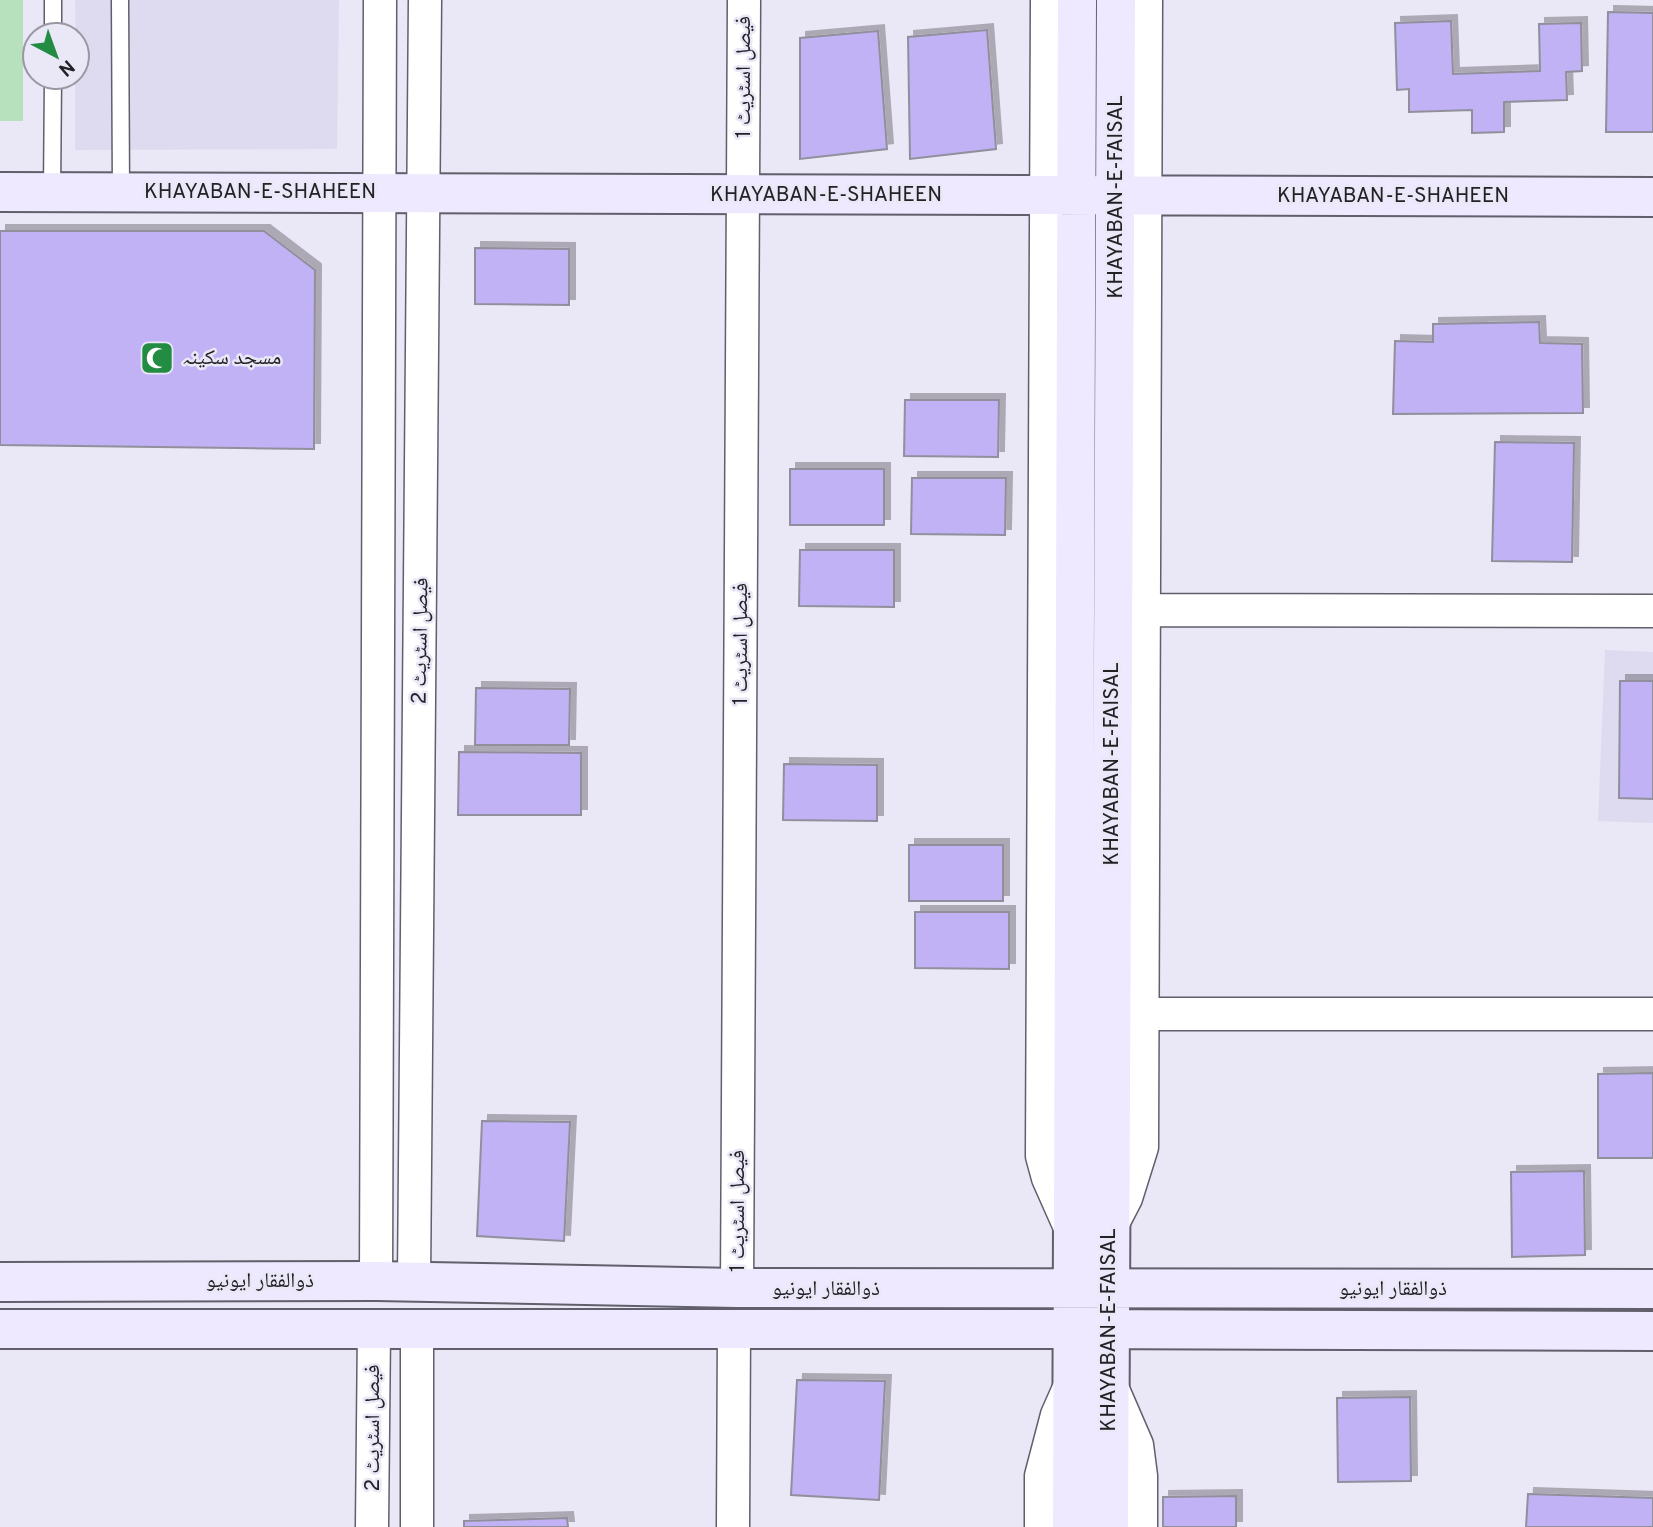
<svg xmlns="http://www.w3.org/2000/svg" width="1653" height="1527" viewBox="0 0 1653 1527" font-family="Overpass,'Noto Naskh Arabic',sans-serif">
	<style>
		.built { fill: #dedaf0 }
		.green { fill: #b7e0bd }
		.building { fill: #c0b2f5; stroke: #928f9c; stroke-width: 2; filter: url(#shadow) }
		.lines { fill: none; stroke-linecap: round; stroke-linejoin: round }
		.lane-casing { stroke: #615f6b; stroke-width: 19 }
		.street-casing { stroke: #615f6b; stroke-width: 35 }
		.secondary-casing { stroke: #615f6b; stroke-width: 42 }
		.lane { stroke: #fff; stroke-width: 16 }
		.street { stroke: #fff; stroke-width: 32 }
		.secondary { stroke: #eee9fe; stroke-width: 38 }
		.labels { text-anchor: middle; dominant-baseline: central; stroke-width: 5; stroke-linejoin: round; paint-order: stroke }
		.street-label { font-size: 21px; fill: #222126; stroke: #eae7f6 }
		.poi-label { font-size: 21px; fill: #222126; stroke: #eae7f6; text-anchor: start }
	</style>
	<defs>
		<filter id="shadow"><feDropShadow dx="6" dy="-6" stdDeviation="0" flood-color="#0004"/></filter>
	</defs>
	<rect width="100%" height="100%" fill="#eae7f6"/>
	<!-- built -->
	<path class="built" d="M75 0H339L337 149 75 150V77H77Z
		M1605 650 1653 652V823L1598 821Z"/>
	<!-- green -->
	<path class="green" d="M0 0H23V121H0Z"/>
	<!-- building -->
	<path class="building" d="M1608 12 1653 13V132H1606Z
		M1451 21 1453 74 1540 71 1539 24 1581 23 1582 71 1566 72 1567 100 1504 102V132L1472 133V110L1409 112V89L1397 90 1395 23Z
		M987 30 996 149 910 159 908 37Z
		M878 31 887 149 800 159V38Z
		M0 231H264L315 270 314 449 0 445Z
		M475 248 569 249V305L475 304Z
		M1539 322 1540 343 1582 344 1583 413 1393 414 1395 341 1433 342V324Z
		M905 400H999L998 457 904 456Z
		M1495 442 1574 443 1572 562 1492 561Z
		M790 469H884V525H790Z
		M912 478H1006L1005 535 911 534Z
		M800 550H894V607L799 606Z
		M1620 681H1653V799L1619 798Z
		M476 688 570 689 569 745H475Z
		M459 752 581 753V815H458Z
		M784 764 877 765V821L783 820Z
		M909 845H1003V901H909Z
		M915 912H1009V969L915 968Z
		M1653 1073V1158H1598V1074Z
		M482 1121 570 1122 564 1241 477 1236Z
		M1584 1171 1585 1255 1512 1257 1511 1172Z
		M797 1380 885 1381 879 1500 791 1495Z
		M1410 1397 1411 1481 1338 1482 1337 1398Z
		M1528 1494 1653 1498V1527H1526Z
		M1236 1496V1527H1163V1497Z
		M567 1518 568 1527H464V1521Z"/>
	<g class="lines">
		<defs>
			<path id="lane" d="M120 0 121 192
				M53 35V0
				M52 192 53 77"/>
			<path id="street" d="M1047 0 1042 1156 1048 1178 1072 1232
				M1144 610 1653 611
				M1143 1014H1653
				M1112 1225 1126 1198 1142 1147 1146 0
				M376 1281 380 0
				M414 1282 425 0
				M737 1288 744 0
				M1111 1385 1137 1445 1141 1476V1527
				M372 1527 374 1329
				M417 1527V1329
				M733 1527 734 1329
				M1041 1527V1476L1057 1415 1069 1388"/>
			<path id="secondary" d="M0 192 1653 197
				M0 1282 376 1281 737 1288 1653 1289
				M0 1329H1073L1653 1331
				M1072 1527 1077 0
				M1109 1527 1116 0"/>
		</defs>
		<!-- lane casing -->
		<use href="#lane" class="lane-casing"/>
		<!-- street casing -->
		<use href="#street" class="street-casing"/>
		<!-- secondary casing -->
		<use href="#secondary" class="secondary-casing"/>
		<!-- lane -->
		<use href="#lane" class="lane"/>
		<!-- street -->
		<use href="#street" class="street"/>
		<!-- secondary -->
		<use href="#secondary" class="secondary"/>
	</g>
	<!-- icons -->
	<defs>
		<symbol id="mosque-square" viewBox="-11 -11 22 22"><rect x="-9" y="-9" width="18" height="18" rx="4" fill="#228c43" stroke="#eae7f6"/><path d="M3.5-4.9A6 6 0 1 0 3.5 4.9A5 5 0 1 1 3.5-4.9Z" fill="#fff"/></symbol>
	</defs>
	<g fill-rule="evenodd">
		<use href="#mosque-square" x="138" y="339" width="38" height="38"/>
	</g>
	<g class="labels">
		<!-- street labels -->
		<g class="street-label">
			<text transform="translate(744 77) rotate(-90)">فیصل اسٹریٹ 1</text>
			<text x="260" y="192">KHAYABAN-E-SHAHEEN</text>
			<text x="826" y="195">KHAYABAN-E-SHAHEEN</text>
			<text x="1393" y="196">KHAYABAN-E-SHAHEEN</text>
			<text transform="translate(1116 197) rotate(-90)">KHAYABAN-E-FAISAL</text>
			<text transform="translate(421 641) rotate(-89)">فیصل اسٹریٹ 2</text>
			<text transform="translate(741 644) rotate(-90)">فیصل اسٹریٹ 1</text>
			<text transform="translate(1112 764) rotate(-90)">KHAYABAN-E-FAISAL</text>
			<text transform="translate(738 1211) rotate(-90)">فیصل اسٹریٹ 1</text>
			<text x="260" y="1281">ذوالفقار ایونیو</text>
			<text x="826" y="1289">ذوالفقار ایونیو</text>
			<text x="1393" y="1289">ذوالفقار ایونیو</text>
			<text transform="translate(1109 1330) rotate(-90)">KHAYABAN-E-FAISAL</text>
			<text transform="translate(373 1428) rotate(-90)">فیصل اسٹریٹ 2</text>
		</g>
		<!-- poi labels -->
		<g class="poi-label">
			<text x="182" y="358">مسجد سکینہ</text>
		</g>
	</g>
	<!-- north arrow -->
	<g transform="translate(56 56) rotate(139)"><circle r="33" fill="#eae7f6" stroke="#9a98a3" stroke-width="2"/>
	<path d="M0-5L12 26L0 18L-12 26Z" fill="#228c43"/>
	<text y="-10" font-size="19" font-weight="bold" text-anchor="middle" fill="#222126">N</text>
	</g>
</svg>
